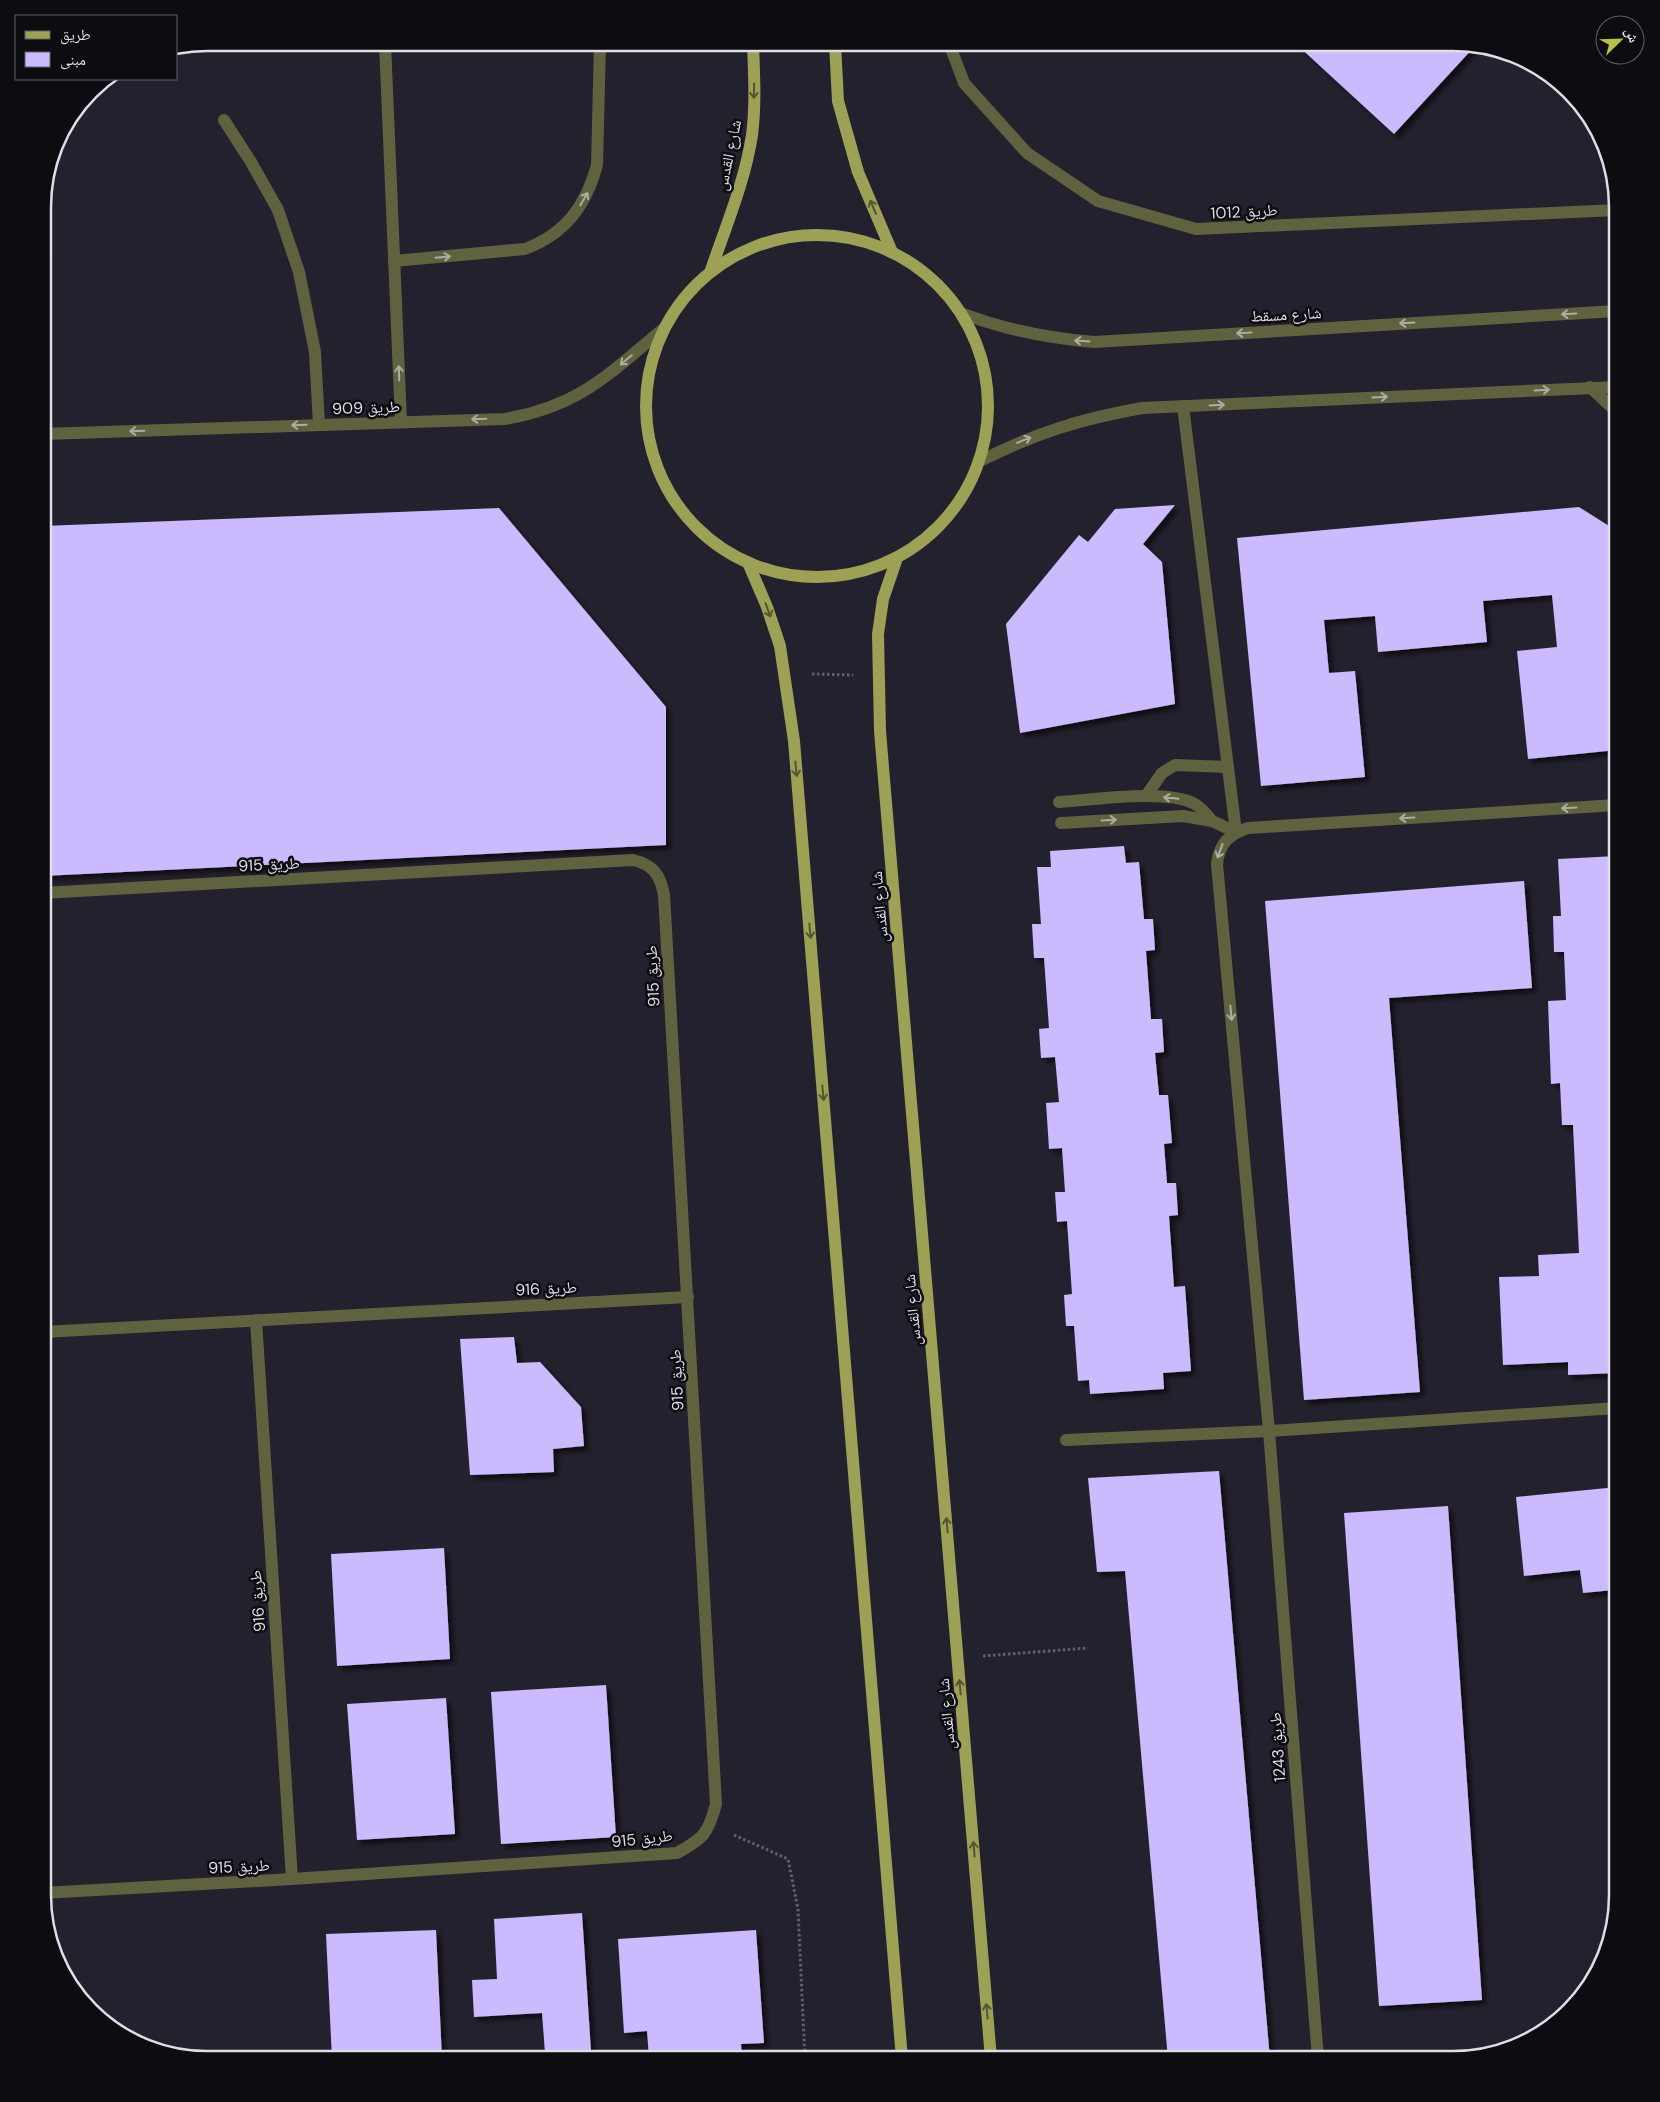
<svg xmlns="http://www.w3.org/2000/svg" width="1660" height="2102" viewBox="0 0 1660 2102" font-family="'DM Sans','Noto Naskh Arabic',sans-serif">
	<defs>
		<filter id="shadow"><feDropShadow dx="4.5" dy="4.5" stdDeviation="2.5" flood-color="#0009"/></filter>
	</defs>
	<rect width="100%" height="100%" fill="#24212e"/>
	<g fill="#cbbafd" filter="url(#shadow)">
		<polygon points="1295,43 1463,43 1475,46 1394,134"/>
		<polygon points="1175,505 1143,544 1162,562 1175,704 1020,733 1006,624 1079,535 1088,542 1115,509"/>
		<polygon points="1579,507 1617,531 1617,750 1528,759 1517,651 1557,647 1552,595 1483,601 1487,642 1378,652 1375,616 1324,620 1329,673 1355,671 1365,777 1261,786 1237,538"/>
		<polygon points="499,508 666,707 666,845 43,876 43,526"/>
		<polygon points="1124,846 1126,863 1139,862 1144,919 1153,919 1155,950 1146,951 1151,1019 1162,1019 1164,1052 1155,1053 1159,1095 1168,1095 1172,1143 1164,1144 1167,1183 1176,1183 1178,1215 1169,1216 1174,1287 1185,1286 1191,1371 1163,1373 1164,1389 1090,1394 1089,1380 1078,1381 1074,1326 1066,1326 1064,1295 1072,1294 1067,1221 1057,1222 1055,1192 1065,1192 1062,1148 1049,1149 1046,1103 1059,1102 1055,1057 1041,1058 1039,1029 1049,1028 1044,958 1034,958 1032,924 1041,924 1037,867 1051,867 1050,851"/>
		<polygon points="1617,856 1617,1373 1568,1375 1568,1362 1503,1365 1499,1277 1539,1276 1538,1255 1579,1253 1573,1125 1562,1125 1560,1083 1551,1084 1548,1001 1566,1000 1564,952 1554,952 1553,916 1561,916 1558,859"/>
		<polygon points="1524,881 1532,988 1389,998 1420,1392 1304,1400 1265,901"/>
		<polygon points="514,1337 517,1363 540,1362 581,1407 584,1446 553,1449 554,1472 470,1475 460,1339"/>
		<polygon points="1219,1471 1270,2059 1168,2059 1125,1571 1097,1572 1088,1478"/>
		<polygon points="1617,1487 1617,1619 1616,1619 1613,1590 1583,1593 1580,1570 1524,1576 1516,1497"/>
		<polygon points="1448,1506 1482,2000 1379,2006 1344,1513"/>
		<polygon points="444,1548 450,1659 337,1666 331,1554"/>
		<polygon points="606,1685 616,1837 501,1844 491,1692"/>
		<polygon points="446,1698 455,1834 357,1840 347,1704"/>
		<polygon points="582,1913 591,2051 545,2053 542,2013 474,2017 472,1980 497,1979 494,1919"/>
		<polygon points="436,1930 442,2059 332,2059 326,1934"/>
		<polygon points="756,1930 764,2043 741,2044 742,2059 649,2059 647,2031 624,2033 618,1939"/>
	</g>
	<g fill="none" stroke-linecap="round" stroke-linejoin="round">
		<g stroke="#63606c" stroke-width="3" stroke-dasharray="2.5 2.5" stroke-linecap="butt">
			<polyline points="812,674 853,675"/>
			<polyline points="983,1656 1088,1648"/>
			<polyline points="734,1835 788,1859 798,1909 805,2059"/>
		</g>
		<g stroke="#60623f" stroke-width="12">
			<polyline points="385,43 401,422"/>
			<polyline points="949,43 964,83 1027,153 1098,201 1196,229 1617,210"/>
			<polyline points="224,120 251,162 278,210 299,272 315,352 319,425"/>
			<path d="M 394,261 L 525,249 C 565,234 586,206 597,165 L 600,43"/>
			<path d="M 961,313 C 1005,330 1047,338 1094,342 L 1617,311"/>
			<polyline points="1590,387 1617,412"/>
			<polyline points="1183,406 1236,832"/>
			<path d="M 43,434 L 505,419 C 579,406 608,375 663,329"/>
			<path d="M 980,461 C 1036,433 1080,419 1142,408 L 1617,387"/>
			<polyline points="1146,796 1162,773 1175,765 1228,767"/>
			<path d="M 1059,802 C 1093,800 1163,789 1193,803 C 1201,807 1207,814 1212,821"/>
			<polyline points="1061,823 1183,816 1212,821 1236,832"/>
			<polyline points="256,1320 292,1879"/>
			<polyline points="43,1332 688,1297"/>
			<polyline points="1066,1440 1269,1431 1617,1408"/>
			<path d="M 43,1893 L 292,1879 L 677,1853 C 704,1838 708,1834 716,1804 L 664,895 C 660,875 654,865 633,860 L 43,893"/>
			<path d="M 1318,2059 L 1269,1431 L 1217,864 C 1219,844 1229,834 1248,828 L 1617,805"/>
		</g>
		<g stroke="#9ca155" stroke-width="12">
			<polyline points="835,43 838,101 858,172 892,252"/>
			<circle cx="817" cy="406" r="171"/>
			<path d="M 711,270 C 726,226 745,181 752,135 C 756,104 754,73 753,43"/>
			<polyline points="896,561 883,599 878,634 880,731 991,2059"/>
			<polyline points="749,565 767,607 780,646 794,741 902,2059"/>
		</g>
	</g>
	<defs><path id="oneway-shaft" d="M-6 0H5M1.5-3L5.5 0L1.5 3" fill="none" stroke-width="1.6" stroke-linecap="round" stroke-linejoin="round" transform="scale(1.25)"/></defs>
	<g stroke="#545633">
		<use href="#oneway-shaft" transform="translate(754 91) rotate(91)"/>
		<use href="#oneway-shaft" transform="translate(873 207) rotate(-113)"/>
		<use href="#oneway-shaft" transform="translate(768 610) rotate(70)"/>
		<use href="#oneway-shaft" transform="translate(796 769) rotate(85)"/>
		<use href="#oneway-shaft" transform="translate(810 931) rotate(85)"/>
		<use href="#oneway-shaft" transform="translate(823 1093) rotate(85)"/>
		<use href="#oneway-shaft" transform="translate(947 1525) rotate(-95)"/>
		<use href="#oneway-shaft" transform="translate(960 1687) rotate(-95)"/>
		<use href="#oneway-shaft" transform="translate(974 1849) rotate(-95)"/>
		<use href="#oneway-shaft" transform="translate(987 2011) rotate(-95)"/>
	</g>
	<g stroke="#acaca3">
		<use href="#oneway-shaft" transform="translate(584 199) rotate(-60)"/>
		<use href="#oneway-shaft" transform="translate(443 257) rotate(-5)"/>
		<use href="#oneway-shaft" transform="translate(1569 314) rotate(177)"/>
		<use href="#oneway-shaft" transform="translate(1407 323) rotate(177)"/>
		<use href="#oneway-shaft" transform="translate(1244 333) rotate(177)"/>
		<use href="#oneway-shaft" transform="translate(1082 341) rotate(-176)"/>
		<use href="#oneway-shaft" transform="translate(626 360) rotate(140)"/>
		<use href="#oneway-shaft" transform="translate(399 373) rotate(-92)"/>
		<use href="#oneway-shaft" transform="translate(1542 390) rotate(-3)"/>
		<use href="#oneway-shaft" transform="translate(1380 397) rotate(-3)"/>
		<use href="#oneway-shaft" transform="translate(1217 405) rotate(-3)"/>
		<use href="#oneway-shaft" transform="translate(479 419) rotate(178)"/>
		<use href="#oneway-shaft" transform="translate(299 425) rotate(178)"/>
		<use href="#oneway-shaft" transform="translate(137 431) rotate(178)"/>
		<use href="#oneway-shaft" transform="translate(1024 440) rotate(-22)"/>
		<use href="#oneway-shaft" transform="translate(1171 798) rotate(-174)"/>
		<use href="#oneway-shaft" transform="translate(1569 808) rotate(177)"/>
		<use href="#oneway-shaft" transform="translate(1407 818) rotate(177)"/>
		<use href="#oneway-shaft" transform="translate(1109 820) rotate(-3)"/>
		<use href="#oneway-shaft" transform="translate(1220 851) rotate(110)"/>
		<use href="#oneway-shaft" transform="translate(1231 1013) rotate(85)"/>
	</g>
	<g text-anchor="middle" stroke-width="5" stroke-linejoin="round" paint-order="stroke">
		<g font-size="16" fill="#dfdde6" stroke="#0d0c11">
			<text transform="translate(728 155) rotate(-78)" y="6">شارع القدس</text>
			<text transform="translate(1244 211) rotate(-3)" y="6">طريق 1012</text>
			<text transform="translate(1286 314) rotate(-3)" y="6">شارع مسقط</text>
			<text transform="translate(366 407) rotate(-2)" y="6">طريق 909</text>
			<text transform="translate(269 864) rotate(-3)" y="6">طريق 915</text>
			<text transform="translate(879 907) rotate(-95)" y="6">شارع القدس</text>
			<text transform="translate(652 976) rotate(-93)" y="6">طريق 915</text>
			<text transform="translate(546 1288) rotate(-3)" y="6">طريق 916</text>
			<text transform="translate(912 1310) rotate(-95)" y="6">شارع القدس</text>
			<text transform="translate(676 1380) rotate(-93)" y="6">طريق 915</text>
			<text transform="translate(257 1601) rotate(-94)" y="6">طريق 916</text>
			<text transform="translate(946 1714) rotate(-95)" y="6">شارع القدس</text>
			<text transform="translate(1277 1747) rotate(-94)" y="6">طريق 1243</text>
			<text transform="translate(642 1838) rotate(-6)" y="6">طريق 915</text>
			<text transform="translate(239 1866) rotate(-3)" y="6">طريق 915</text>
		</g>
	</g>
	<path d="M0 0H1660V2102H0ZM207 51H1453A156 156 0 0 1 1609 207V1895A156 156 0 0 1 1453 2051H207A156 156 0 0 1 51 1895V207A156 156 0 0 1 207 51Z" fill="#0d0c11" fill-rule="evenodd"/>
	<path fill="none" stroke="#dfdde6" stroke-width="2.5" d="M207 51H1453A156 156 0 0 1 1609 207V1895A156 156 0 0 1 1453 2051H207A156 156 0 0 1 51 1895V207A156 156 0 0 1 207 51Z"/>
	<rect x="15" y="15" width="162" height="65" fill="#0d0c11" stroke="#616066"/>
	<rect x="25" y="31" width="25" height="8" fill="#9ca155" stroke="#616066"/>
	<text x="60" y="40" font-size="15" fill="#dfdde6">طريق</text>
	<rect x="25" y="52" width="25" height="15" fill="#cbbafd" stroke="#616066"/>
	<text x="60" y="65" font-size="15" fill="#dfdde6">مبنى</text>
	<g transform="translate(1620 40) rotate(67)"><circle r="24" fill="#0d0c11" stroke="#616066"/>
	<path d="M0-4L9 19L0 12L-9 19Z" fill="#bac045"/>
	<text y="-8" font-size="14" font-weight="bold" text-anchor="middle" fill="#dfdde6">ش</text>
	</g>
</svg>
